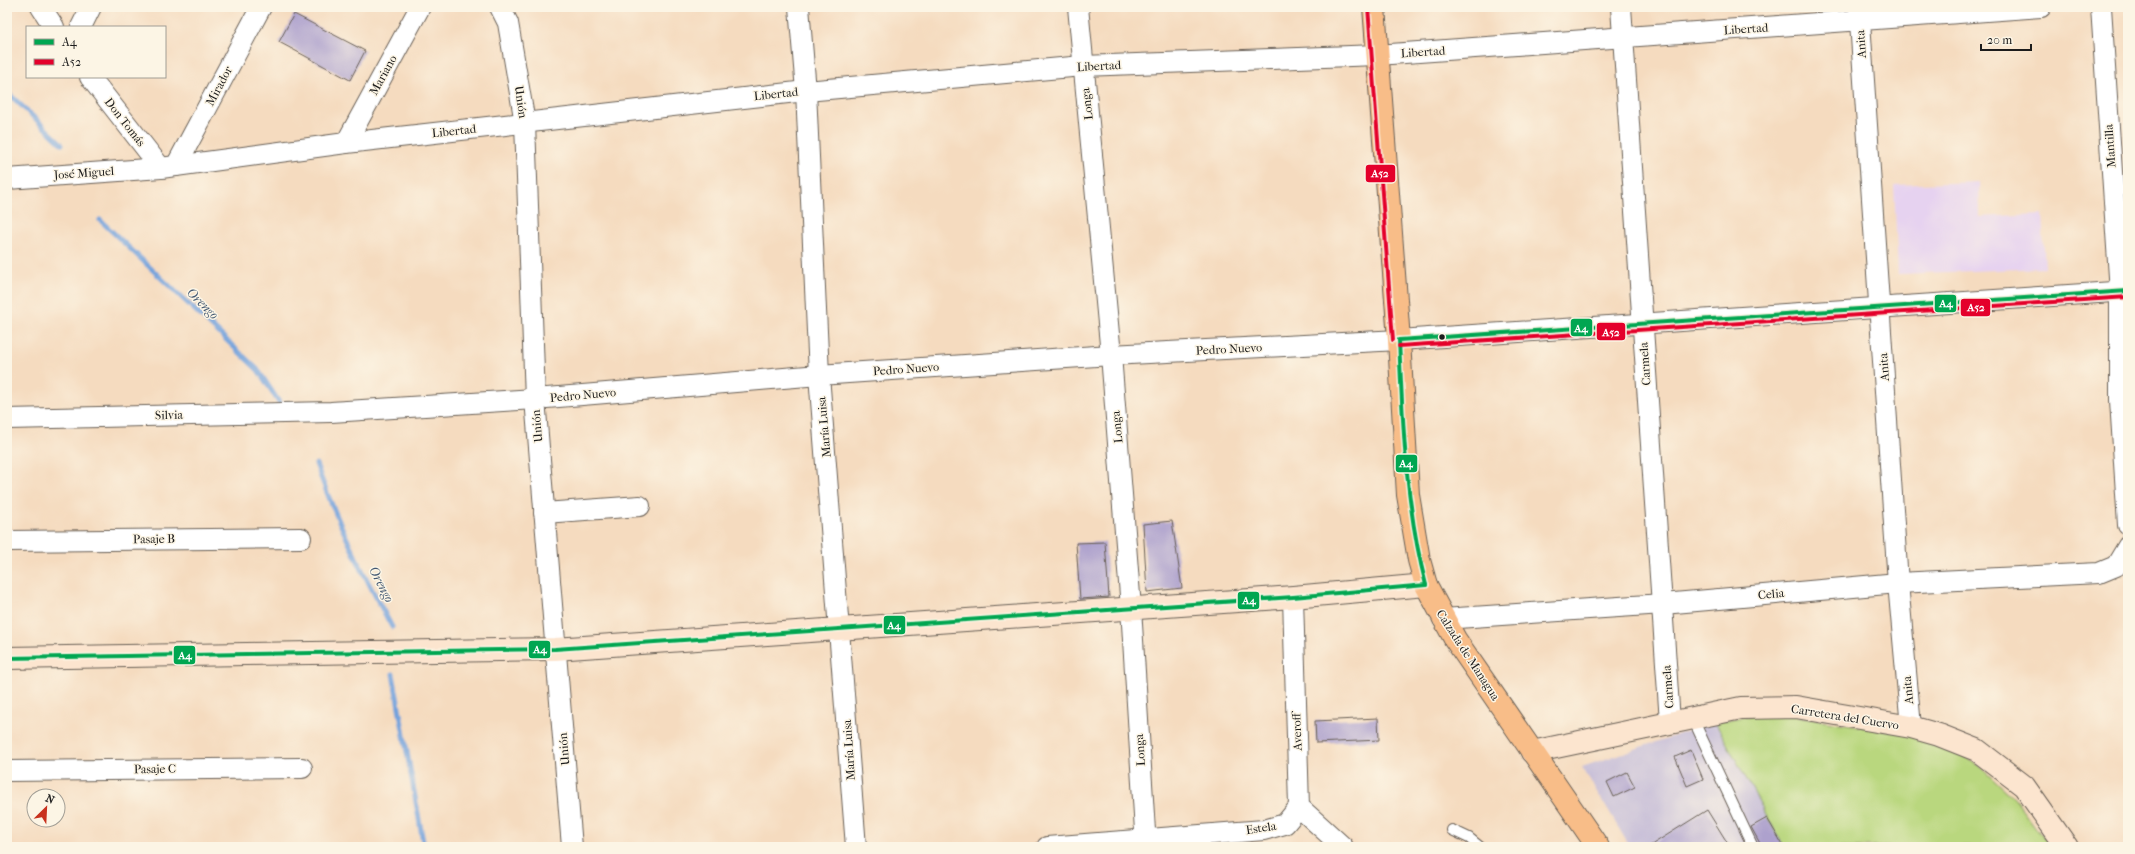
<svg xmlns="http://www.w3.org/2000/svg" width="2135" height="854" viewBox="0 0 2135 854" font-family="'IM FELL French Canon',serif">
	<rect width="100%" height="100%" fill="#fcf5e5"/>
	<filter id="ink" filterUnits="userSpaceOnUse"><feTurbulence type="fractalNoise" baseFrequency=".025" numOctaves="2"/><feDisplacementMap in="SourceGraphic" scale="8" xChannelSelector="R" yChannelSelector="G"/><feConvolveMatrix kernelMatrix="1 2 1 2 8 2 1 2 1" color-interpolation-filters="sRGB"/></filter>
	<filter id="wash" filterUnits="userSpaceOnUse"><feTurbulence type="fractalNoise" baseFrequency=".012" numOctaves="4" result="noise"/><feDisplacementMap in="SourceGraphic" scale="16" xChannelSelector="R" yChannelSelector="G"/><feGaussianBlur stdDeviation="0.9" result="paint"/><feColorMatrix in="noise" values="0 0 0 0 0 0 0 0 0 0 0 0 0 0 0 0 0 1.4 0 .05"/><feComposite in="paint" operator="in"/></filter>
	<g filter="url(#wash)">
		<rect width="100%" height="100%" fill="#f5dbbf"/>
		<polygon fill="#e6d2f0" points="1979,182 1980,217 2042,214 2045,268 1898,274 1894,185"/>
		<polygon fill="#c8bfd8" points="1715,722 1784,847 1630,847 1582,767"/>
		<polygon fill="#b9d77e" stroke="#6a7a4d" points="1771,712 1921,736 1953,750 1980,766 2014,798 2050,847 1784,847 1715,722"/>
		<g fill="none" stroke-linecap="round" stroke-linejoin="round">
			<g stroke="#73a2dc" stroke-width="5">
				<polyline points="7,92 62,144"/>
				<polyline points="100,220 258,370 283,408"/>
				<path d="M 316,464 C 336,520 363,574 392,627"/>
				<polyline points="393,674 424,847"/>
			</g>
		</g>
		<g id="blocks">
			<g fill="#ada1cd">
				<polygon points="294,14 365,51 350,80 279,42"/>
				<polygon points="1172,521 1182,588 1147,592 1143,524"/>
				<polygon points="1105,542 1109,597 1080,599 1076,543"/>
				<polygon points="1378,718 1379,740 1316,743 1315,721"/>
				<polygon points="1691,750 1703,779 1687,786 1675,757"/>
				<polygon points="1627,772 1635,787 1614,797 1607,782"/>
				<polygon points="1707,810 1730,847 1648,847"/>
				<polygon points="1767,818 1784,847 1762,847 1751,827"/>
			</g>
		</g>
	</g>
	<g filter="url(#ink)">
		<use href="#blocks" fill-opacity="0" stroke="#685f55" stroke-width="1"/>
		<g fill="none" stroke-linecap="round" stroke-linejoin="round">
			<defs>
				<g id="lane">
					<polyline points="1692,717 1753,847"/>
					<polyline points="1452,830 1469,838 1480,847"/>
				</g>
				<g id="street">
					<polyline points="41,7 54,27"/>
					<polyline points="500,7 508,23 525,123 535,399 572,847"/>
					<polyline points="799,7 806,91 819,375 856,847"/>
					<polyline points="1078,7 1111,355 1131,608 1146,847"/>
					<polyline points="1621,7 1670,722"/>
					<polyline points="1859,7 1898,583 1911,727"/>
					<polyline points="2101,7 2120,292 2120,400 2128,525"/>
					<polyline points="81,27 91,7"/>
					<polyline points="90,77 161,168"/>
					<polyline points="346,143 420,7"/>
					<polyline points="176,166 261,7"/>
					<polyline points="7,179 161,168 346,143 806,91 1083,66 1377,55 2041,7"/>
					<polyline points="7,419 331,412 535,399 819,375 1111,355 1399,340 2128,291"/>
					<polyline points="544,513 640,506"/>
					<polyline points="7,541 301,538"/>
					<polyline points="1293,597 1299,807 1343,847"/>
					<polyline points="1443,619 1663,604 1898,583 2099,573 2116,566 2128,546"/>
					<polyline points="7,771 302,768"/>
					<polyline points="1047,847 1264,830 1285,824 1299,807"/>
				</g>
				<g id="secondary">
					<polyline points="7,658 555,649 1293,597 1426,585"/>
					<polyline points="1532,752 1741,708 1796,707 1911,727 1939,735 1977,750 2024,786 2067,847"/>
				</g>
				<polyline id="primary" points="1374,7 1399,340 1408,495 1419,560 1426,585 1455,639 1598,847"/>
			</defs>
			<use href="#lane" stroke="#685f55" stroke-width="12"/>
			<use href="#street" stroke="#685f55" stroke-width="22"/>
			<use href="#secondary" stroke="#685f55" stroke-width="24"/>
			<use href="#primary" stroke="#685f55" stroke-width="24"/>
			<use href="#lane" stroke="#fff" stroke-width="10"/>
			<use href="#street" stroke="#fff" stroke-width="20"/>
			<use href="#secondary" stroke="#fce5cf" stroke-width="22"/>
			<use href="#primary" stroke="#f8bd88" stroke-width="22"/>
			<defs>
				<g id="bus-1">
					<polyline points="1399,340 2128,291"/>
					<path d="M 1399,340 C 1403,423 1405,504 1426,585"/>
					<polyline points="7,658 555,649 1293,597 1426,585"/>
				</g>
				<g id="bus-2">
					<polyline points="1368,7 1393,340"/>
					<polyline points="1399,346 2128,297"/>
				</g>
			</defs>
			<use href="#bus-1" stroke="#fcf5e5" stroke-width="7"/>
			<use href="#bus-2" stroke="#fcf5e5" stroke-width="7"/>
			<use href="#bus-1" stroke="#00a651" stroke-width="4"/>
			<use href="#bus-2" stroke="#e4002b" stroke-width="4"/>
		</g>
	</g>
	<circle fill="#1c1c1c" stroke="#fcf5e5" stroke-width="1.5" cx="1442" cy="337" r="3.5"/>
	<g text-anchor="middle" stroke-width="3" stroke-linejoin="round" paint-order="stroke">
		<g font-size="12" fill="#1c1c1c" stroke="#fcf5e5">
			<text transform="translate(1746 29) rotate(-4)" y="4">Libertad</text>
			<text transform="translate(1861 44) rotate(-94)" y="4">Anita</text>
			<text transform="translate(1423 52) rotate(-4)" y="4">Libertad</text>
			<text transform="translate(1099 66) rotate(-3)" y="4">Libertad</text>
			<text transform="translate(383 75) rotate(-61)" y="4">Mariano</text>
			<text transform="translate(219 86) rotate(-62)" y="4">Mirador</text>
			<text transform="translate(776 94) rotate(-6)" y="4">Libertad</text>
			<text transform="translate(521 102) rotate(82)" y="4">Unión</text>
			<text transform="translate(1087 104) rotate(-96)" y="4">Longa</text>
			<text transform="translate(125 122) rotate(52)" y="4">Don Tomás</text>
			<text transform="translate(454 131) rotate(-6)" y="4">Libertad</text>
			<text transform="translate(2110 146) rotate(-94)" y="4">Mantilla</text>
			<text transform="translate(84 173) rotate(-4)" y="4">José Miguel</text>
			<text transform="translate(1229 349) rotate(-3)" y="4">Pedro Nuevo</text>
			<text transform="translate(1645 364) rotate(-94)" y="4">Carmela</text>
			<text transform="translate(1884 367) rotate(-94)" y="4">Anita</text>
			<text transform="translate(906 369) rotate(-4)" y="4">Pedro Nuevo</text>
			<text transform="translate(583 395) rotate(-5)" y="4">Pedro Nuevo</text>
			<text transform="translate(169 415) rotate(-1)" y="4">Silvia</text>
			<text transform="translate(537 426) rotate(-95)" y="4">Unión</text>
			<text transform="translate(824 427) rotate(-95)" y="4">María Luisa</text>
			<text transform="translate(1117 427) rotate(-95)" y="4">Longa</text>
			<text transform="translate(154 539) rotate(-1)" y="4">Pasaje B</text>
			<text transform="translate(1771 594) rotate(-5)" y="4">Celia</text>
			<text transform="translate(1468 655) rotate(57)" y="4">Calzada de Managua</text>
			<text transform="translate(1668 687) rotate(-94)" y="4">Carmela</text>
			<text transform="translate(1908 690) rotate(-95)" y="4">Anita</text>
			<text transform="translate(1845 717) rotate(9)" y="4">Carretera del Cuervo</text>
			<text transform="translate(1297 732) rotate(-92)" y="4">Averoff</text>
			<text transform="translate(564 749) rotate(-95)" y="4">Unión</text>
			<text transform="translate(849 750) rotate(-94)" y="4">María Luisa</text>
			<text transform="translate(1140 750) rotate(-94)" y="4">Longa</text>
			<text transform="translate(155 769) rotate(-1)" y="4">Pasaje C</text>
			<text transform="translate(1261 828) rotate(-9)" y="4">Estela</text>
		</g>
		<g font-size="13" font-style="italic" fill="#435872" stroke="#fcf5e5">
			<text transform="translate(203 303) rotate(44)" y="5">Orengo</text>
			<text transform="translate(382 584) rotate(62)" y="5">Orengo</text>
		</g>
	</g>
	<g stroke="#fcf5e5" stroke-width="1.5">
		<rect x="1365" y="164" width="31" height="19" rx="4" fill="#e4002b"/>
		<rect x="1934" y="294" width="23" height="19" rx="4" fill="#00a651"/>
		<rect x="1960" y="298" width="31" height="19" rx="4" fill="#e4002b"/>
		<rect x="1570" y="318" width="23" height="19" rx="4" fill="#00a651"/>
		<rect x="1596" y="322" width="30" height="19" rx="4" fill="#e4002b"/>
		<rect x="1395" y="454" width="23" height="19" rx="4" fill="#00a651"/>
		<rect x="1237" y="591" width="23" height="19" rx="4" fill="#00a651"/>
		<rect x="883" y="615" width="23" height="20" rx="4" fill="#00a651"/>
		<rect x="528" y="640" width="23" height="19" rx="4" fill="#00a651"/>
		<rect x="173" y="645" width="23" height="20" rx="4" fill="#00a651"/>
	</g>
	<g font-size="11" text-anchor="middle" font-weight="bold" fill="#fff">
		<text x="1380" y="177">A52</text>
		<text x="1946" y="307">A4</text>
		<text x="1976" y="311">A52</text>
		<text x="1581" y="332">A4</text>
		<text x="1611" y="336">A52</text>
		<text x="1406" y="467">A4</text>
		<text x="1249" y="604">A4</text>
		<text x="894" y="629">A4</text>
		<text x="540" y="653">A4</text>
		<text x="185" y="659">A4</text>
	</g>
	<rect width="2135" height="854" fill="none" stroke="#fcf5e5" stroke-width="24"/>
	<rect x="26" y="26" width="140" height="52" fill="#fcf5e5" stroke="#a29e95"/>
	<rect x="34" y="39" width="20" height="6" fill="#00a651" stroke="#a29e95"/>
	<text x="62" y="46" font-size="12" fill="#1c1c1c">A4</text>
	<rect x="34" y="59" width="20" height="6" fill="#e4002b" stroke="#a29e95"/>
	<text x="62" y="66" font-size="12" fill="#1c1c1c">A52</text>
	<g transform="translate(46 808) rotate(24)"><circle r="19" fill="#fcf5e5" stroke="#a29e95"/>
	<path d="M0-3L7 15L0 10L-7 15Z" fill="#c8321e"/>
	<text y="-6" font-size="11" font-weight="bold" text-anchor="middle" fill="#1c1c1c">N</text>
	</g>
	<path d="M1981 44v6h50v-6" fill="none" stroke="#1c1c1c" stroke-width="2"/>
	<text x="1987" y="44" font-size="12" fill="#1c1c1c" stroke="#fcf5e5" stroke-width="3" paint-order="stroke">20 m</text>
</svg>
